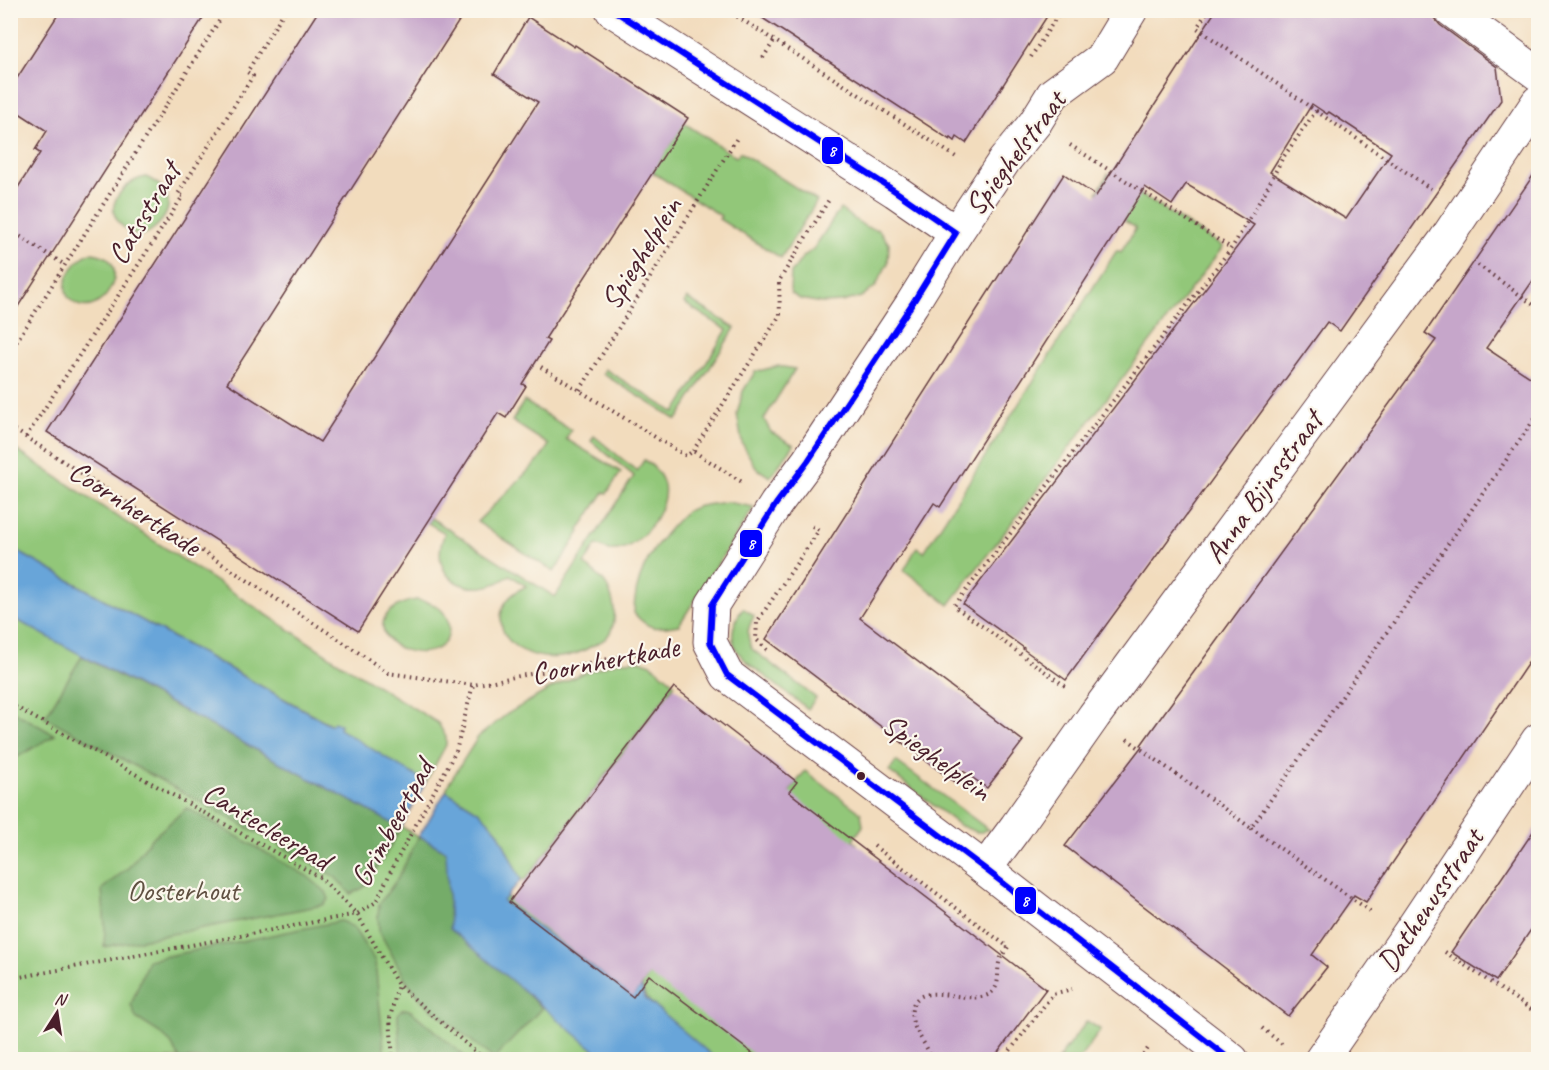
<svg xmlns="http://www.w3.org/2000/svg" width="1549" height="1070" viewBox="0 0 1549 1070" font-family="Caveat,sans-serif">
	<rect width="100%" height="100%" fill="#fbf7ec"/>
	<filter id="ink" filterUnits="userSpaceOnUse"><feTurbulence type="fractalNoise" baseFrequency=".0167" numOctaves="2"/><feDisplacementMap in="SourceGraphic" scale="12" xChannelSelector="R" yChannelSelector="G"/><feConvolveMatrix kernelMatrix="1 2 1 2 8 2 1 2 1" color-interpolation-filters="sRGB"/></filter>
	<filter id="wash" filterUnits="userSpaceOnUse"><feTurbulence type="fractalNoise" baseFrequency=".008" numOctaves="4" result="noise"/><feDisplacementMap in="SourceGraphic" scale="24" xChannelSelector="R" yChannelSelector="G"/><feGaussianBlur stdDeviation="1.35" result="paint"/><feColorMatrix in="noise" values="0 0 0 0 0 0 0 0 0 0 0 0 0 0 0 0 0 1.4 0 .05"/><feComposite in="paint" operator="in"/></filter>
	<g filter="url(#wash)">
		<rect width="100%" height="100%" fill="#f2dcbd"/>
		<g fill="#92c779" stroke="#6e7352" stroke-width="1.5">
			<polygon points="684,123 736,157 740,152 817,201 781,258 719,219 721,216 652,172"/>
			<polygon points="1108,174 1223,247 949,605 904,570 917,547 924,552 1117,250 1121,252 1136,228 1123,220 1127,212 1097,193"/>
			<path d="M 146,177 C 174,189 175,212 152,230 C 148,233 145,235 140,235 C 132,235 125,229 120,224 C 118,221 116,219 115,216 C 108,199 130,179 146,177 Z"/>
			<polygon points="840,209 866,227 879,230 889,244 888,263 875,287 861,297 842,302 822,303 800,299 792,294 790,290 791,273 802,258 814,248"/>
			<path d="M 90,253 C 138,255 105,320 76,304 C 53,291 73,260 90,253 Z"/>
			<polygon points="687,298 735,328 677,420 603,374 605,369 675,413 727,330 684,303"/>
			<polygon points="778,366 795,369 764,419 771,432 794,445 770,477 756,468 742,443 737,414 743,391 755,372"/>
			<polygon points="524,401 571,430 566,439 621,472 607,493 604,492 579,530 580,532 554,572 477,522 540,459 549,445 512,421"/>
			<path d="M 594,436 L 637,471 L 644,460 C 654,466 661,473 664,485 C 669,510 637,554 609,550 C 605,549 600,546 596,545 L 584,564 C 592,571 602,577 607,586 C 615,602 619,624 606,638 C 603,641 598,643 594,645 C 584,651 572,656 560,657 C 536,660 502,648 501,620 C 500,603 512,593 526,586 L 510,575 C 476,603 424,581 445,533 L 428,523 L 431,518 L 555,597 L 634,476 L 591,441 Z"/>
			<polygon points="10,446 337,661 438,723 446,737 446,745 426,782 338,729 340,725 332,725 11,548"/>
			<path d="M 727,502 L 754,507 L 679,625 C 657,629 649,631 634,613 C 634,578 650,550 673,525 C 677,521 682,515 686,512 C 697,504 715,504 727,502 Z"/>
			<path d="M 11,599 L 326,777 L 484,880 L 674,1024 C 665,1011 641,1002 642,984 L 805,771 L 861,813 L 863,826 L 853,840 L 857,844 L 842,864 L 1040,992 L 991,1059 L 11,1059 Z"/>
			<path d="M 416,600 C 424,601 431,602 438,607 C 450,616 454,637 440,647 C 425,657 396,653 386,636 C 374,615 400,602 416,600 Z"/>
			<path d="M 743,608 L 754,616 C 747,630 746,634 752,649 L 816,698 L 808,709 C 795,699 782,690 770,680 C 742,659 718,644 743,608 Z"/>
			<polygon points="640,660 651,664 675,684 526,879 521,880 498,832 480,812 446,791 449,783 478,737 507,714 548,690 583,673 621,661"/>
			<polygon points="896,761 989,830 985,830 982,832 976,832 959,825 889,771"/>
			<polygon points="1087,1021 1101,1030 1079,1059 1058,1059"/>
		</g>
		<g fill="#75ac69" stroke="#60664a" stroke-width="1.5">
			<polygon points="82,656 401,828 381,862 363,888 351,894 335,877 312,863 45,717"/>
			<polygon points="11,710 55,735 11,761"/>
			<polygon points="187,808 307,876 326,892 329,899 323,905 104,947 105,928 102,889 129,867 151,839"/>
			<polygon points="419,836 446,851 525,992 542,1008 494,1059 422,1001 405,978 379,931 378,916 379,904 398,878"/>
			<polygon points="341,921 353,927 375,961 385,1059 180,1059 171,1043 160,1033 136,1018 131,1005 148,960"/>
			<polygon points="406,1009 411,1011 468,1059 401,1059 398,1019 398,1014 402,1010"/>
		</g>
		<g fill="#67a5d9" stroke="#586282" stroke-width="1.5">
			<polygon points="11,548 331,725 334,722 340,724 339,729 426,782 401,828 11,617"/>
			<polygon points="446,791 480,812 498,832 521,880 503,901 633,996 641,986 644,997 716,1059 605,1059 450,929 446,851 419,836"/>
		</g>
		<g id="blocks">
			<g fill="#c6a6ca" fill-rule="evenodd">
				<polygon points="61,10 208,10 10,319 10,200 40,153 35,150 47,131 10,107 10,89"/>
				<polygon points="319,10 466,10 227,383 320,442 538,102 494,74 528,17 574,47 575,45 688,118 545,339 549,341 522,384 526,386 506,418 498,413 358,631 47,432"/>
				<polygon points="750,10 1051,10 966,143 957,137 955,141 951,138 950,140"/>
				<path d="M 1216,10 L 1433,10 L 1434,18 L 1440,25 L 1497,67 L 1501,100 L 1340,331 L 1327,322 L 1066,680 L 1023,649 L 1024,648 L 963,604 L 1254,225 L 1186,184 L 1172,205 L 1145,187 L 940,507 L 934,503 L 860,618 L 1023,741 L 987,788 L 963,771 L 954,782 L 766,639 L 1064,174 L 1096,196 ZM 1312,104 L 1327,114 L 1329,112 L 1391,153 L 1346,219 L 1270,172 Z"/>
				<polygon points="1539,167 1539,272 1486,348 1539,383 1539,647 1366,902 1354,895 1312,955 1327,967 1288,1016 1065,846 1142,746 1141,745 1164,713 1436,340 1425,333"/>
				<polygon points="674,687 797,782 789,792 1046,989 993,1059 760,1059 649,975 633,997 509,902"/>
				<polygon points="1539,823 1539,918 1496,981 1451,952"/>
			</g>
		</g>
	</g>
	<g filter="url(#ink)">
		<use href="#blocks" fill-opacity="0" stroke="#633b41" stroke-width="1.5"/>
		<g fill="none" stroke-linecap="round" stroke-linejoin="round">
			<defs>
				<g id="minor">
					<polyline points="612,10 895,191 956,233"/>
					<polyline points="1131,10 1102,58 1053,94 1035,123 1004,161 956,233 912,304 808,461 776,504 712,605 710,642 727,675 985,869 1101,959 1232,1060"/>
					<polyline points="1451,10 1538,74"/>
					<polyline points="985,869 1016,827 1094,716 1444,242 1538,102"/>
					<polyline points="1321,1060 1412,929 1538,740"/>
				</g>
			</defs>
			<use href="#minor" stroke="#633b41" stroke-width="35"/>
			<g stroke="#633b41" stroke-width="4" stroke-dasharray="1.5 4.5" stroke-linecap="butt">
				<polyline points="727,10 956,157"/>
				<polyline points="1031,57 1061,10"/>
				<polyline points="763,58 774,41"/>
				<polyline points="1316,111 1431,189"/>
				<polyline points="1070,145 1231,248"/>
				<polyline points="10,230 65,265"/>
				<polyline points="1478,265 1538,308"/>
				<polyline points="10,352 226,10"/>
				<polyline points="541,367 686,456 693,451 742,482"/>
				<polyline points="580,390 737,138"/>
				<polyline points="10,427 349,646 388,673 473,685 671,647"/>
				<polyline points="26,437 183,196 178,194 253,76 247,72 285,10"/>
				<polyline points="693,451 780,315 779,281 830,198"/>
				<polyline points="767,650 756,639 757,622 819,530 812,526"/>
				<polyline points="1065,686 954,606 1233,246 1265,192 1282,159 1316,111 1197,28 1208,10"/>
				<polyline points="10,704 321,878 357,914 398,985 485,1060"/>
				<polyline points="1127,739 1251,828 1538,414"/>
				<polyline points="1251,828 1373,913"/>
				<path d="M 874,846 L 1008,947 C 1005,952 1000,957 999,963 C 997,971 1000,982 994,990 C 978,1011 924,978 913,1005 C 911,1012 911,1016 913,1023 C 918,1036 928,1047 932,1060"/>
				<polyline points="1445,952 1538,1014"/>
				<polyline points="10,979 357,914 376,902 395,863 456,751 473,685"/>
				<polyline points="1262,1028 1282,1044"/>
				<polyline points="393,1060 390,1018 398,985"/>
				<polyline points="1003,1060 1053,994 1072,989"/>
				<polyline points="1140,1060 1149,1047"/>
			</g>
			<use href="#minor" stroke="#fff" stroke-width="33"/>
			<defs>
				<polyline id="bus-1" points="613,10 895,191 956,233 912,304 808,461 776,504 712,605 710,642 727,675 985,869 1231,1060"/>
			</defs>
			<use href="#bus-1" stroke="#fbf7ec" stroke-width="10"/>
			<use href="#bus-1" stroke="#00f" stroke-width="6"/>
		</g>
	</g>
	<circle fill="#4a1f2b" stroke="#fbf7ec" stroke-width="2" cx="861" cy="776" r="5"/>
	<g text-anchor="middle" stroke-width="4.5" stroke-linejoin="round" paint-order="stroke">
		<g font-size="30" fill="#4a1f2b" stroke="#fbf7ec">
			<text transform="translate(1015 153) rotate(-53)" y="10">Spieghelstraat</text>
			<text transform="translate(144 213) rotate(-59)" y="10">Catsstraat</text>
			<text transform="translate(641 253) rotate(-58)" y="10">Spieghelplein</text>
			<text transform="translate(1263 487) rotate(-54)" y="10">Anna Bijnsstraat</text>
			<text transform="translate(135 508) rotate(33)" y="10">Coornhertkade</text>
			<text transform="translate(605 660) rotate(-11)" y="10">Coornhertkade</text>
			<text transform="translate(937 757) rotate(36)" y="10">Spieghelplein</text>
			<text transform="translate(392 823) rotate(-61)" y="10">Grimbeertpad</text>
			<text transform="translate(267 826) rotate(31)" y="10">Cantecleerpad</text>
			<text transform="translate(1430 900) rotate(-56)" y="10">Dathenusstraat</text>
		</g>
		<g font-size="30" fill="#605142" stroke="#fbf7ec">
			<text x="183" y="900">Oosterhout</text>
		</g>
	</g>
	<g stroke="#fbf7ec" stroke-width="2">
		<rect x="821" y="136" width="23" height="29" rx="6" fill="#00f"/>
		<rect x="739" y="529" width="24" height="29" rx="6" fill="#00f"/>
		<rect x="1014" y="886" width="23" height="29" rx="6" fill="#00f"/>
	</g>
	<g font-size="16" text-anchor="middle" font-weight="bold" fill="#fff">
		<text x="832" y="156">8</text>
		<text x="751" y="549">8</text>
		<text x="1025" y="906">8</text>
	</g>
	<rect width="1549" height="1070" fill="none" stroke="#fbf7ec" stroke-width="36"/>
	<g transform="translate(57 1013) rotate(12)" stroke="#fbf7ec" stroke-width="4.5" paint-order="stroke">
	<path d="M0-4.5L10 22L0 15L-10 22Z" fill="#4a1f2b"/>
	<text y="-9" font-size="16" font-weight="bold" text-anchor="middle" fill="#4a1f2b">N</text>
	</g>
</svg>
